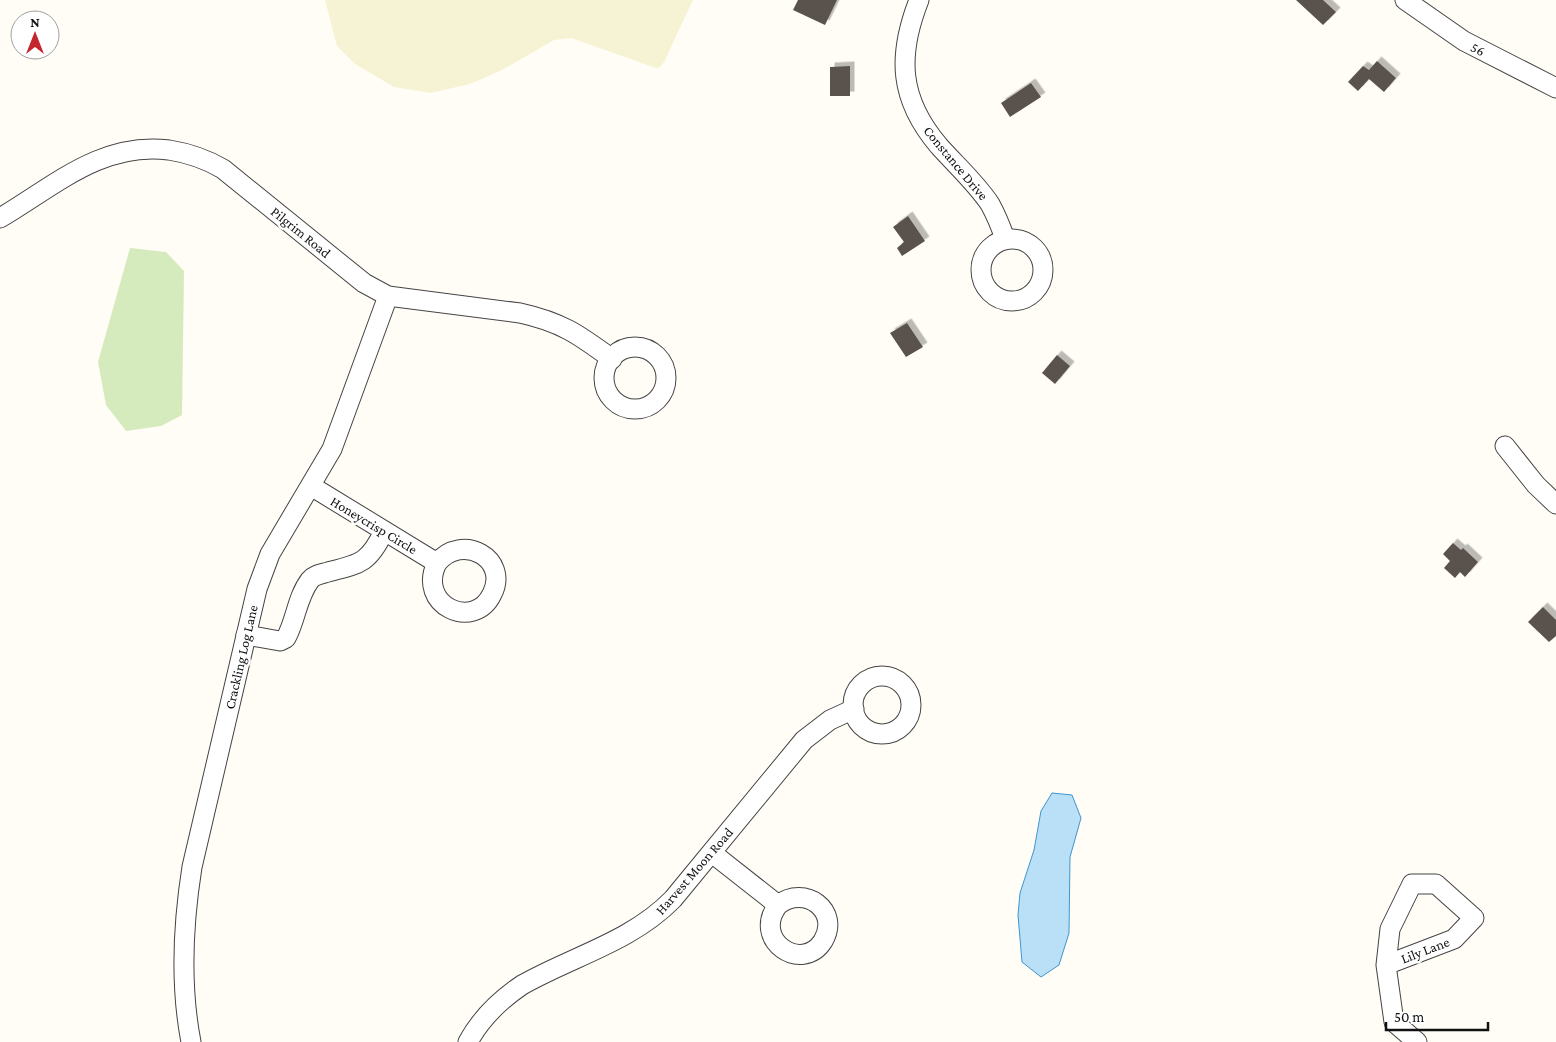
<svg xmlns="http://www.w3.org/2000/svg" width="1556" height="1042" viewBox="0 0 1556 1042" font-family="'Crimson Pro',serif">
	<defs>
		<filter id="shadow"><feDropShadow dx="4.5" dy="-4.5" stdDeviation="0" flood-color="#0004"/></filter>
	</defs>
	<rect width="100%" height="100%" fill="#fffdf5"/>
	<polygon fill="#f6f3d4" points="325,0 693,0 664,62 660,67 656,68 571,38 554,40 500,71 470,84 430,93 394,87 355,64 337,46"/>
	<polygon fill="#d5ebbd" points="130,248 166,252 184,271 182,415 161,426 126,431 106,405 98,362"/>
	<polygon fill="#b9e0f7" stroke="#3f96cf" points="1052,793 1072,795 1081,818 1070,857 1069,933 1059,965 1041,977 1022,962 1018,915 1020,893 1034,850 1041,811"/>
	<g fill="#5a524d" filter="url(#shadow)">
		<polygon points="798,0 837,0 825,25 793,10"/>
		<polygon points="1296,0 1323,0 1336,12 1323,25"/>
		<polygon points="1377,61 1396,78 1384,92 1369,79 1358,91 1348,82 1363,66 1369,70"/>
		<polygon points="850,66 850,96 830,96 830,67"/>
		<polygon points="1031,83 1041,97 1010,117 1001,103"/>
		<polygon points="908,216 925,241 902,256 897,248 904,242 893,227"/>
		<polygon points="907,323 923,347 906,357 890,333"/>
		<polygon points="1057,355 1070,366 1055,384 1042,373"/>
		<polygon points="1453,543 1461,550 1463,548 1478,562 1465,577 1460,572 1455,578 1444,568 1450,561 1443,554"/>
		<polygon points="1543,607 1556,620 1556,636 1549,642 1528,622"/>
	</g>
	<g fill="none" stroke-linecap="round" stroke-linejoin="round">
		<defs>
			<g id="minor">
				<path d="M 919,0 C 897,56 899,99 939,146 C 956,165 976,183 990,204 C 996,215 1001,227 1005,239"/>
				<polyline points="1405,0 1464,41 1556,88"/>
				<path d="M 0,218 C 53,187 102,141 169,150 C 188,153 206,159 223,169 L 364,283 L 388,296 L 520,313 C 561,322 578,334 612,359"/>
				<circle cx="1012" cy="270" r="31"/>
				<circle cx="635" cy="378" r="31"/>
				<polyline points="1505,446 1536,485 1556,504"/>
				<path d="M 311,486 L 437,563 C 462,532 510,559 492,594 C 474,632 416,605 437,563"/>
				<path d="M 246,635 L 280,641 L 286,638 C 296,620 297,597 310,580 C 314,575 321,574 328,572 C 360,564 369,563 384,531"/>
				<circle cx="882" cy="705" r="29"/>
				<path d="M 712,853 L 778,905 C 805,884 841,911 823,941 C 802,974 751,940 778,905"/>
				<polyline points="1386,965 1454,939 1474,918 1436,884 1412,884 1390,929 1386,965 1394,1022 1417,1042"/>
				<path d="M 191,1042 C 180,985 183,924 192,867 L 257,589 L 270,554 L 332,449 L 388,296"/>
				<path d="M 468,1042 C 481,1018 500,1000 522,985 C 573,956 631,942 673,899 L 804,740 L 830,720 L 854,709"/>
			</g>
		</defs>
		<use href="#minor" stroke="#444" stroke-width="21"/>
		<use href="#minor" stroke="#fff" stroke-width="19"/>
	</g>
	<g text-anchor="middle" stroke-width="5" stroke-linejoin="round" paint-order="stroke">
		<g font-size="14" fill="#111" stroke="#fff">
			<text transform="translate(1478 49) rotate(28)" y="5">56</text>
			<text transform="translate(956 163) rotate(50)" y="5">Constance Drive</text>
			<text transform="translate(301 232) rotate(39)" y="5">Pilgrim Road</text>
			<text transform="translate(374 525) rotate(31)" y="5">Honeycrisp Circle</text>
			<text transform="translate(241 657) rotate(-77)" y="5">Crackling Log Lane</text>
			<text transform="translate(694 871) rotate(-49)" y="5">Harvest Moon Road</text>
			<text transform="translate(1425 950) rotate(-21)" y="5">Lily Lane</text>
		</g>
	</g>
	<g transform="translate(35 35)"><circle r="24" fill="#ffffff" stroke="#a0a0a0"/>
	<path d="M0-4L9 19L0 12L-9 19Z" fill="#c4262e"/>
	<text y="-8" font-size="14" font-weight="bold" text-anchor="middle" fill="#111111">N</text>
	</g>
	<path d="M1386 1022v8h102v-8" fill="none" stroke="#111111" stroke-width="2.5"/>
	<text x="1394" y="1022" font-size="15" fill="#111111" stroke="#ffffff" stroke-width="4" paint-order="stroke">50 m</text>
</svg>
